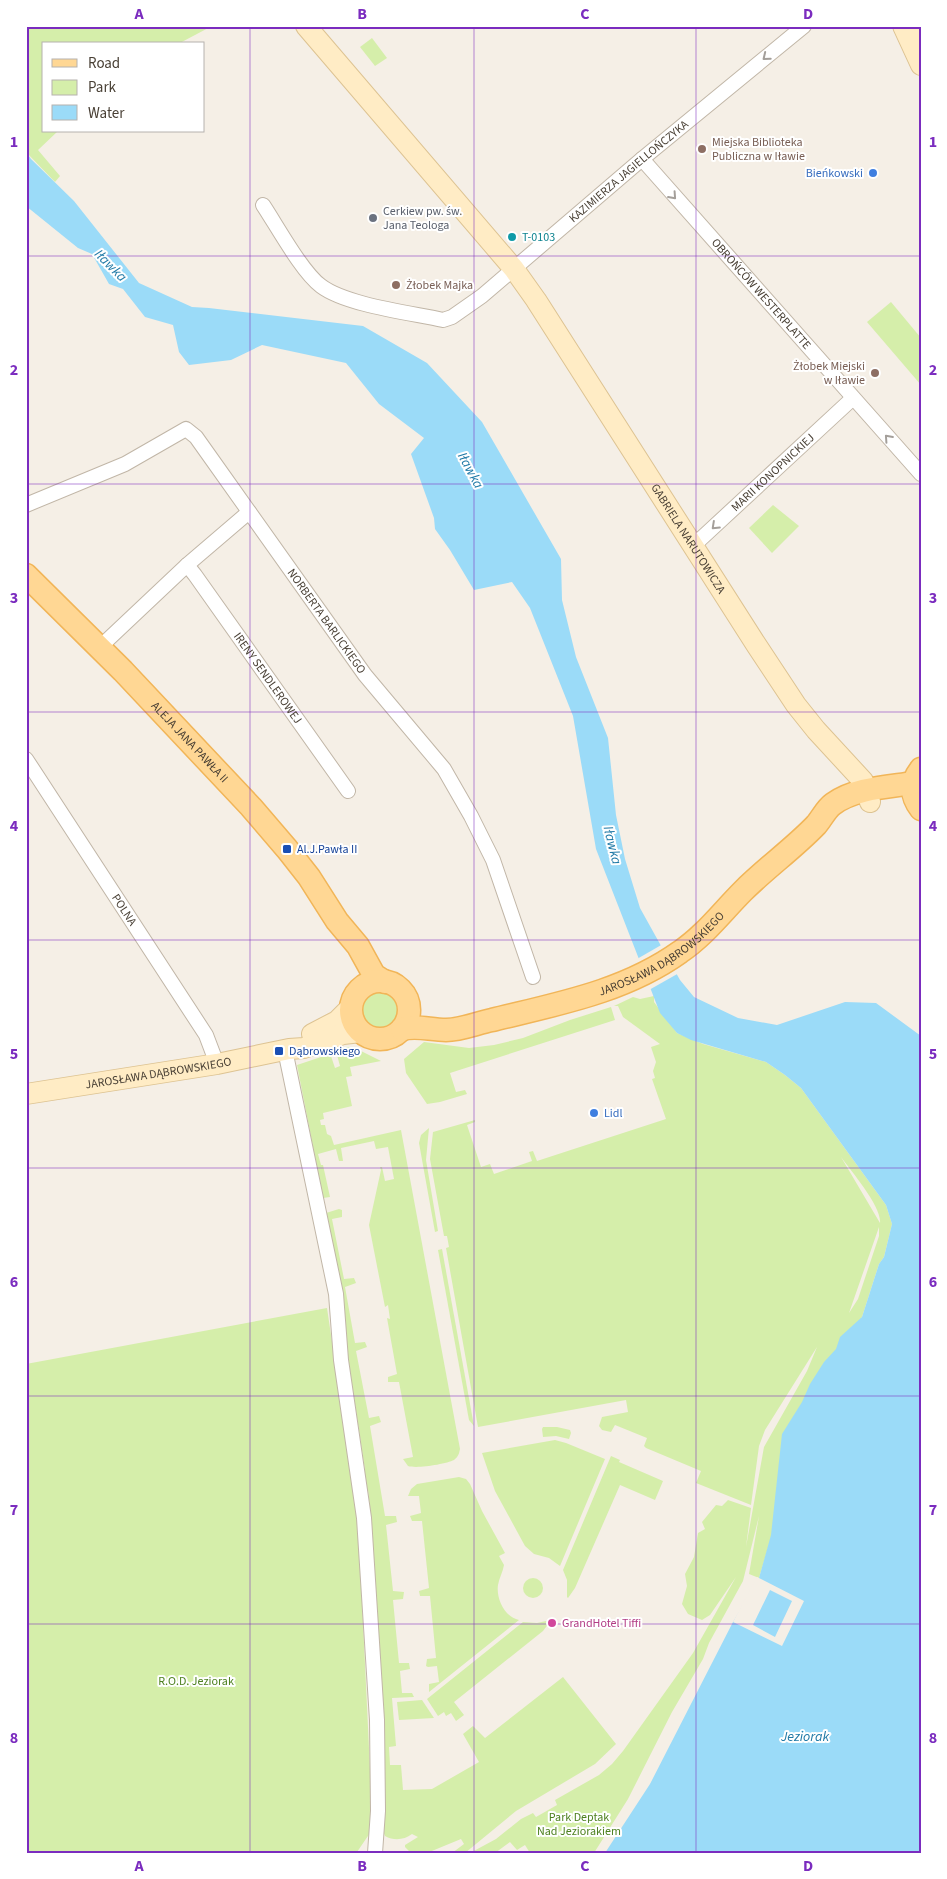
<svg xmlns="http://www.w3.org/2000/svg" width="947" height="1879" viewBox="0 0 947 1879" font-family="'Source Sans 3',sans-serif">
	<rect width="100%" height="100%" fill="#f5efe6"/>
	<g fill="#d5eeaa" fill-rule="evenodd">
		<polygon points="26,26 212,26 178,44 44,44 44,131 58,131 38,150 60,176 55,182 26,152"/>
		<polygon points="372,38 387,58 375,66 360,47"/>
		<polygon points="891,302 921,338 921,385 867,322"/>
		<polygon points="773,505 799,526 772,553 749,528"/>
		<circle cx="380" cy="1010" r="19"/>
		<path d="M 654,996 L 654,1002 L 677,1033 L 703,1044 L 766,1062 L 785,1075 L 801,1088 L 886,1205 L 892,1224 L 884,1257 L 879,1264 L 862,1317 L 786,1487 L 759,1578 L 749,1574 L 759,1516 L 743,1581 L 709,1643 L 703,1659 L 672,1712 L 628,1799 L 594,1853 L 530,1853 L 525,1845 L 517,1850 L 510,1842 L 495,1853 L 470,1853 L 496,1839 L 521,1819 L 533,1813 L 536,1817 L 557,1805 L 555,1800 L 599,1775 L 612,1764 L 623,1751 L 693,1653 L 736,1577 L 710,1615 L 702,1620 L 688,1614 L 682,1604 L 687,1586 L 685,1574 L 694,1557 L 698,1533 L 705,1529 L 702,1522 L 716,1505 L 722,1506 L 728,1500 L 751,1508 L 746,1547 L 764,1447 L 807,1371 L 817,1347 L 765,1430 L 759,1446 L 751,1505 L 696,1483 L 701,1471 L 646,1448 L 644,1446 L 647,1438 L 615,1425 L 611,1432 L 602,1430 L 599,1426 L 602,1417 L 628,1412 L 626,1400 L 478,1427 L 446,1248 L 449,1247 L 447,1236 L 444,1236 L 430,1159 L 433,1132 L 475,1120 L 475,1122 L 467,1125 L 481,1167 L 490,1164 L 494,1174 L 532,1161 L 529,1152 L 533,1151 L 537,1161 L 666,1119 L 652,1079 L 655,1078 L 653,1071 L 656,1062 L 651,1047 L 660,1044 L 623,1017 L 618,1006 L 614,1006 L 633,997 L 640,999 ZM 841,1157 C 851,1171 882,1207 880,1223 ZM 879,1227 L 879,1236 L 858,1299 L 849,1313 Z"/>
		<polygon points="611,1007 615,1020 450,1073 456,1092 465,1090 467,1094 440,1102 427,1104 406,1073 404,1059 424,1042 469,1048 494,1045 523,1038 570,1020"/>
		<path d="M 346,1047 L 355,1048 L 381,1061 L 350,1067 L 352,1076 L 346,1077 L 352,1106 L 323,1113 L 324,1119 L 320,1120 L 321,1125 L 325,1125 L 327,1134 L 331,1136 L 334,1145 L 401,1130 L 460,1449 C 459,1454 458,1457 454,1460 C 446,1464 417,1469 408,1466 L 403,1459 L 413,1457 L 399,1382 L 388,1382 L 388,1377 L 397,1374 L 387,1318 L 390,1319 L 388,1305 L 385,1307 L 369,1225 L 381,1170 L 380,1167 L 382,1167 L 385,1181 L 394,1179 L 388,1147 L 376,1149 L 374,1141 L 341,1148 L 343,1161 L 339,1161 L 336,1149 L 318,1154 L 321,1165 L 323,1165 L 330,1197 L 323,1198 L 297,1065 L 327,1055 L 331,1056 L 335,1068 L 340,1066 L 337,1055 L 338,1051 Z"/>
		<polygon points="429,1128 426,1160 438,1231 435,1232 419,1143 421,1135"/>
		<path d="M 339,1209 L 342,1210 L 342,1217 L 332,1219 L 344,1279 L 354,1278 L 356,1283 L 345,1287 L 355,1343 L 365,1342 L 367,1347 L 356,1351 L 369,1418 L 379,1416 L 381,1422 L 370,1426 L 385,1516 L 396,1516 L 397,1522 L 386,1525 L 393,1591 L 404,1592 L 403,1599 L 393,1600 L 399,1663 L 409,1663 L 410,1669 L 400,1671 L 402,1693 L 412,1693 L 414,1697 L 392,1698 L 396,1746 L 389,1747 L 390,1765 L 401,1765 L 403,1790 L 432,1789 L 479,1762 L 463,1734 L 473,1726 L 485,1738 L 563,1677 L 616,1744 L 595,1764 L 516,1811 L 465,1853 L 452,1853 L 464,1844 L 461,1839 L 427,1853 L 411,1853 L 405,1847 L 405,1845 L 418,1837 L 412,1834 C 404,1840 394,1841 385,1836 L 383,1831 L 371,1517 L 368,1490 L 364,1488 L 362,1473 L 365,1470 L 326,1213 Z"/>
		<polygon points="442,1249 474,1426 469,1420 438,1250"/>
		<polygon points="327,1308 358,1517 372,1811 370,1833 357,1852 360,1853 26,1853 26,1364"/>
		<polygon points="543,1427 557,1427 570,1430 571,1433 569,1439 556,1436 543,1437 542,1429"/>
		<polygon points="555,1440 566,1443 605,1459 560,1566 549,1558 534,1554 525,1546 495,1491 482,1453"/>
		<polygon points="611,1456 620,1460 619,1462 663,1481 655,1500 620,1485 575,1588 568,1598 567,1597 567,1580 563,1570"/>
		<path d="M 459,1477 L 466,1479 L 470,1484 L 482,1511 L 505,1553 L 499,1556 L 504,1565 C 503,1572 499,1578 498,1585 C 496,1598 504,1617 519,1620 L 429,1692 L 429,1684 L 439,1682 L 437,1666 L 428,1667 L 426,1666 L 427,1659 L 436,1658 L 430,1596 L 420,1596 L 419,1591 L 429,1588 L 422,1521 L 412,1521 L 410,1516 L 421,1513 L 419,1496 L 408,1496 L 411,1489 L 417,1484 Z"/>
		<circle cx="533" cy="1588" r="10"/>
		<polygon points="546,1621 549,1623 543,1631 454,1702 464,1715 456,1721 451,1713 446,1716 444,1712 438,1716 427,1699 523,1622 537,1623"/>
		<polygon points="422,1700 434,1718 399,1720 397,1702"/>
	</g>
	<polygon fill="#9bdbf8" points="26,152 31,159 74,201 139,283 192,307 209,308 363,326 427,363 482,422 561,559 562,600 576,657 608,738 616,815 625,859 640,908 680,980 694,997 738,1018 777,1025 845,1002 876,1003 921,1036 921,1853 605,1853 650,1784 733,1622 759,1578 771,1535 782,1434 802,1402 810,1384 824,1362 836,1349 840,1337 862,1317 879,1264 884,1257 892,1224 886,1205 801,1088 785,1075 766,1062 691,1040 677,1033 660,1013 596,849 573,716 530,608 512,582 474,590 450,550 435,529 434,518 411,454 424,438 379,404 346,363 262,345 231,360 189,365 179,352 173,325 145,317 123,289 109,284 92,254 78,248 26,206"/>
	<g fill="#f5efe6" fill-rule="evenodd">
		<polygon points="663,944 679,973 649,990 637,959"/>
		<path d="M 757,1577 L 804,1601 L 782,1646 L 733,1622 ZM 770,1590 L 792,1601 L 775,1637 L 753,1625 Z"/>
	</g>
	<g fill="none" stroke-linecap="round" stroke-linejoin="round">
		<defs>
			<g id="street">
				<path id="s1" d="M 642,159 L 921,474"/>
				<path id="s2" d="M 263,205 C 277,226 302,272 321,286 C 346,305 411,313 443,320 L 452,317 L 482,296 L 642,159 L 804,26"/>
				<path id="s3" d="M 26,505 L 125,464 L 186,429 L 196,437 L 365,675 L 444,769 L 471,816 L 493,860 L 533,977"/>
				<path id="s4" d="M 692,547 L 853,398"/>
				<path id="s5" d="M 187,565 L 195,575 L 348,791"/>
				<polyline points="99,648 187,565 249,512"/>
				<path id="s6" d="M 26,759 L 206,1035 L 217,1064"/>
				<polyline points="285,1050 336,1294 341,1360 364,1518 377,1720 378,1811 375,1853"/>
			</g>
			<g id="secondary">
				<path id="s7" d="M 306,26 L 514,269 L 536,300 L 757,646 L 796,705 L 816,730 L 863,781 L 870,802"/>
				<polyline points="903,26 921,65"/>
				<polyline points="919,26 921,30"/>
				<polyline points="312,1034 337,1021 351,1007"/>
				<path id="s8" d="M 26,1094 L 217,1064 L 289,1049 L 304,1048 L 343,1034 L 361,1032"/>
			</g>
			<g id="primary">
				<path id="s9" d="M 26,575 L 123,671 L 251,807 L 287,849 L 309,877 L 337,921 L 358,946 L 374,975 L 385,982"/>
				<path d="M 921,769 C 910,783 911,796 921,809"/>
				<circle cx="380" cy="1010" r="29"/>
				<path id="s10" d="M 402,1029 C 417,1025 430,1030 446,1030 C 461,1030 477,1023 492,1020 C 557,1004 624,992 680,952 C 705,935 722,912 743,891 C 766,868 794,848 816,825 C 822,818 826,809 833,804 C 855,788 887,787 913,783"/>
			</g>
		</defs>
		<use href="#street" stroke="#c1b6a7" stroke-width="16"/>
		<use href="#secondary" stroke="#ddc392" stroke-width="22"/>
		<use href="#primary" stroke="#f1b558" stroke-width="25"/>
		<use href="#street" stroke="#fff" stroke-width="14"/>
		<use href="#secondary" stroke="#ffecc5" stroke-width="20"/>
		<use href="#primary" stroke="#ffd794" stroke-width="22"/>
	</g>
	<defs><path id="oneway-chevron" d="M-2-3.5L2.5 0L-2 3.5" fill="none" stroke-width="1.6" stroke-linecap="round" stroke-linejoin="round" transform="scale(1.25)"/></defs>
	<g stroke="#a49f9a">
		<use href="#oneway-chevron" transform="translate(766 57) rotate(141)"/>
		<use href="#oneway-chevron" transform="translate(673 196) rotate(48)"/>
		<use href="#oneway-chevron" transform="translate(888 438) rotate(-132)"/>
		<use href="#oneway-chevron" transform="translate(715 526) rotate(137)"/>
	</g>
	<path fill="none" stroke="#7b2cbf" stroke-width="1" stroke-opacity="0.55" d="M 250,26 L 250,1853M 474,26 L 474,1853M 696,26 L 696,1853M 26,256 L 921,256M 26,484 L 921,484M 26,712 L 921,712M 26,940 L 921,940M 26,1168 L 921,1168M 26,1396 L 921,1396M 26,1624 L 921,1624"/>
	<g fill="#8d6e63" stroke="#fff" stroke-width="2">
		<circle cx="702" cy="149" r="5"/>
		<circle cx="396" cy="285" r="5"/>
		<circle cx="875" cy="373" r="5"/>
	</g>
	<g fill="#3f7fe0" stroke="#fff" stroke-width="2">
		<circle cx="873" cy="173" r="5"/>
		<circle cx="594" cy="1113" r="5"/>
	</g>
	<circle fill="#6b7280" stroke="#fff" stroke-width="2" cx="373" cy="218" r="5"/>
	<circle fill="#0f9aa8" stroke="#fff" stroke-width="2" cx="512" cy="237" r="5"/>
	<g fill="#1a4fb4" stroke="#fff" stroke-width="2">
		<rect x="282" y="844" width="10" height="10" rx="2.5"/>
		<rect x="274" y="1046" width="10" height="10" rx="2.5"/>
	</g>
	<circle fill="#d1479c" stroke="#fff" stroke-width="2" cx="552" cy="1623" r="5"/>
	<g text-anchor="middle" stroke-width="4" stroke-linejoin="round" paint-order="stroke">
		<g font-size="12" fill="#785e54" stroke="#fff" text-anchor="start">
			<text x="712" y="146">Miejska Biblioteka<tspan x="712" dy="14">Publiczna w Iławie</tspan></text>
			<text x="406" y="289">Żłobek Majka</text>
			<text x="865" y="370" text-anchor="end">Żłobek Miejski<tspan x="865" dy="14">w Iławie</tspan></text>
		</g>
		<g font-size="12" fill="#483f34" stroke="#fff">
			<text dy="4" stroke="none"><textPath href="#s2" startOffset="466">KAZIMIERZA JAGIELLOŃCZYKA</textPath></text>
			<text dy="4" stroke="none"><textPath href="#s1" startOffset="180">OBROŃCÓW WESTERPLATTE</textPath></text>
			<text dy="4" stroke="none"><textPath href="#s4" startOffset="110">MARII KONOPNICKIEJ</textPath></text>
			<text dy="4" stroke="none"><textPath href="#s7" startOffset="641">GABRIELA NARUTOWICZA</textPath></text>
			<text dy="4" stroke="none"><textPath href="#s3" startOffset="416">NORBERTA BARLICKIEGO</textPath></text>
			<text dy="4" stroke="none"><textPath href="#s5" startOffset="139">IRENY SENDLEROWEJ</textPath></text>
			<text dy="4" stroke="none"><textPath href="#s9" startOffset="234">ALEJA JANA PAWŁA II</textPath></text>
			<text dy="4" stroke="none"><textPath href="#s6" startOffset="180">POLNA</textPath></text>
			<text dy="4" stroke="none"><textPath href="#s10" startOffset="276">JAROSŁAWA DĄBROWSKIEGO</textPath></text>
			<text dy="4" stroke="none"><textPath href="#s8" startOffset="134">JAROSŁAWA DĄBROWSKIEGO</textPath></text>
		</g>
		<g font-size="12" fill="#366cbe" stroke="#fff" text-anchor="end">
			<text x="863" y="177">Bieńkowski</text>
			<text x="604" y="1117" text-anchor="start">Lidl</text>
		</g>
		<g font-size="12" fill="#5b616d" stroke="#fff" text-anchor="start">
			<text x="383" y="215">Cerkiew pw. św.<tspan x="383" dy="14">Jana Teologa</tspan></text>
		</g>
		<g font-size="12" fill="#0d838f" stroke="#fff" text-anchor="start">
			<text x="522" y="241">T-0103</text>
		</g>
		<g font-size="12" fill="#164399" stroke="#fff" text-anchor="start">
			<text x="297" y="853">Al.J.Pawła II</text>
			<text x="289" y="1055">Dąbrowskiego</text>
		</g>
		<g font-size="12" fill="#b23c85" stroke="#fff" text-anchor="start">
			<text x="562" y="1627">GrandHotel Tiffi</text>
		</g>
		<g font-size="12" fill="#4e8121" stroke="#fff">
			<text x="196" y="1685">R.O.D. Jeziorak</text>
			<text x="579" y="1821">Park Deptak<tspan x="579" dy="14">Nad Jeziorakiem</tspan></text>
		</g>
		<g font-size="14" font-style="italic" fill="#1f79a6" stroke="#fff">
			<text transform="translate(111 265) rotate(45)" y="5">Iławka</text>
			<text transform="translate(471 470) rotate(62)" y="5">Iławka</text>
			<text transform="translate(613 845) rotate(76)" y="5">Iławka</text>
			<text x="805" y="1741">Jeziorak</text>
		</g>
	</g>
	<rect width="947" height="1879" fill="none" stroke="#ffffff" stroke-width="55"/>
	<rect x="42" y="42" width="162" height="90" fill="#ffffff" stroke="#b6b2ae"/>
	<rect x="52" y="59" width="25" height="8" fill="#ffd794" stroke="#b6b2ae"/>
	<text x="88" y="68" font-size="15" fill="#483f34">Road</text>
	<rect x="52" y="80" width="25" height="15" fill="#d5eeaa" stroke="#b6b2ae"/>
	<text x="88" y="92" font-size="15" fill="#483f34">Park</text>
	<rect x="52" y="105" width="25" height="15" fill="#9bdbf8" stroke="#b6b2ae"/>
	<text x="88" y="118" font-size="15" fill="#483f34">Water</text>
	<rect x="28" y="28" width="892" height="1824" fill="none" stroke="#7b2cbf" stroke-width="2"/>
	<g font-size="16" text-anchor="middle" font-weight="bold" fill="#7b2cbf">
		<text x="139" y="19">A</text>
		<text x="362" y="19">B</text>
		<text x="585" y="19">C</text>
		<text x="808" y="19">D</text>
		<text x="14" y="147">1</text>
		<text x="933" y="147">1</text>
		<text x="14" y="375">2</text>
		<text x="933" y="375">2</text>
		<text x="14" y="603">3</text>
		<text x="933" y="603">3</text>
		<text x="14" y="831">4</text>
		<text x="933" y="831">4</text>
		<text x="14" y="1059">5</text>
		<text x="933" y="1059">5</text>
		<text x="14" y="1287">6</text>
		<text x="933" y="1287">6</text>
		<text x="14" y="1515">7</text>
		<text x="933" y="1515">7</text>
		<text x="14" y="1743">8</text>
		<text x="933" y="1743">8</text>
		<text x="139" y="1871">A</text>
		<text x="362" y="1871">B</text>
		<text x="585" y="1871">C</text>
		<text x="808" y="1871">D</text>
	</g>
</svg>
